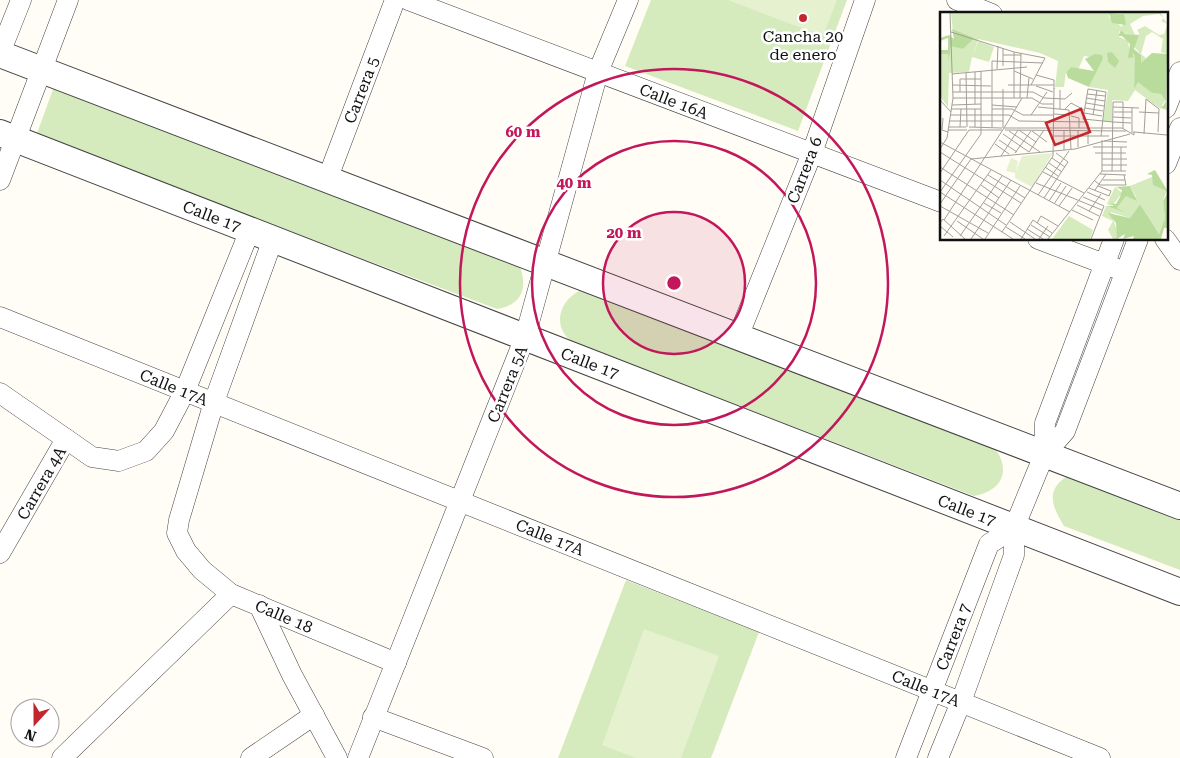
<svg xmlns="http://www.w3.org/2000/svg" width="1180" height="758" viewBox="0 0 1180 758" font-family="'Roboto Serif',serif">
	<rect width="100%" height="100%" fill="#fffdf5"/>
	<g fill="#d5ebbd">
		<polygon points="651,0 847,0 798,131 625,66"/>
		<path d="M 55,84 L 516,258 C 528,281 527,304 497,309 L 36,136 Z"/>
		<path d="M 581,290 L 993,446 C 1012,469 1003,491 974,496 L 573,342 C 551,327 559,300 581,290 Z"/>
		<path d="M 1079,471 L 1180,509 L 1180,570 L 1064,526 C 1055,511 1045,494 1062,480 C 1066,476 1074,474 1079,471 Z"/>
		<polygon points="626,580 759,632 711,758 558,758"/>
	</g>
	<g fill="#e6f2cf">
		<polygon points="728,0 837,0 823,36"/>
		<polygon points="644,629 719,656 681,758 636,758 602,745"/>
	</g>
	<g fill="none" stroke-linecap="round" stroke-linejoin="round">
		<defs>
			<g id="minor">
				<polyline points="408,0 941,202"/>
				<polyline points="957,0 992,14"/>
				<polyline points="0,53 21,0"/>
				<polyline points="1166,108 1180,72"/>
				<polyline points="1166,164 1180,128"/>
				<polyline points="0,180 68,0"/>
				<polyline points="327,180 395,0"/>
				<polyline points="273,239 214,402 179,520 177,533 186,551 202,570 231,594 396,663"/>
				<polyline points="1038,239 1115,268"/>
				<polyline points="1165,239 1180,260"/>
				<polyline points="0,317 1100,758"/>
				<polyline points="738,337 812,153 865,0"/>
				<polyline points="0,393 92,457 119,461 146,451 164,431 185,391 250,230"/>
				<polyline points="1044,455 1045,423 1114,239"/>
				<polyline points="0,553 66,439"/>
				<polyline points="259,605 292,675 337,758"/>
				<polyline points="373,717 483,758"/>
				<polyline points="62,758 231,594"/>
				<polyline points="251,758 314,715"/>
				<polyline points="358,758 525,337 598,72 628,0"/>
				<polyline points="906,758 989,544 1014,528"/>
				<polyline points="938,758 961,702 1014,555 1014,528 1044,455 1065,431 1138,239"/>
			</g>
			<g id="tertiary">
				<polyline points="0,54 1180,506"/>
				<polyline points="0,133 1180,592"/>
			</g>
		</defs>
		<use href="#minor" stroke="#444" stroke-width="21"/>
		<use href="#tertiary" stroke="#444" stroke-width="28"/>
		<use href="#minor" stroke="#fff" stroke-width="20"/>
		<use href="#tertiary" stroke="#fff" stroke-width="26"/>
	</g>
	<circle cx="674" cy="283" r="71" fill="#c2185b" fill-opacity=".12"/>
	<g fill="none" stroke="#c2185b" stroke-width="2.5">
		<circle cx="674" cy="283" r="71"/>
		<circle cx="674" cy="283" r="142"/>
		<circle cx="674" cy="283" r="214"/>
	</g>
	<circle fill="#c4262e" stroke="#fff" stroke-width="2" cx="803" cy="18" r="5"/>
	<g text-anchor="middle" stroke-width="5" stroke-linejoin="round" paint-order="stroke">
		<g font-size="16" fill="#111" stroke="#fff">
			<text x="803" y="42">Cancha 20<tspan x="803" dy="18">de enero</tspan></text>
		</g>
		<g font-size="16" fill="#111" stroke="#fff">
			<text transform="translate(361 90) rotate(-69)" y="6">Carrera 5</text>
			<text transform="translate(674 101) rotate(21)" y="6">Calle 16A</text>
			<text transform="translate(804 170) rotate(-69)" y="6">Carrera 6</text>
			<text transform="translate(212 216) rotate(21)" y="6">Calle 17</text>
			<text transform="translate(590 363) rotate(21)" y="6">Calle 17</text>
			<text transform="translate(507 384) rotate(-68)" y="6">Carrera 5A</text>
			<text transform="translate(174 387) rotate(22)" y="6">Calle 17A</text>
			<text transform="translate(41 483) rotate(-60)" y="6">Carrera 4A</text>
			<text transform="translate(967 510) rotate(21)" y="6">Calle 17</text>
			<text transform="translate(550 537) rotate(22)" y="6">Calle 17A</text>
			<text transform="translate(284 616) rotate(23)" y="6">Calle 18</text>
			<text transform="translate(953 637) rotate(-69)" y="6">Carrera 7</text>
			<text transform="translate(926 688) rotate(22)" y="6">Calle 17A</text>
		</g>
	</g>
	<g transform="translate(940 12)">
		<rect width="228" height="228" fill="#fffdf5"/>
		<path d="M 11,1 L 169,1 L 169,5 L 182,15 L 184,2 L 178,1 L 221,1 L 227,12 L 221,9 L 224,6 L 219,2 L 203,4 L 190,12 L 195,23 L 182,21 L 180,18 L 178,24 L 188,29 L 190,42 L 196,44 L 194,77 L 198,69 L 212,81 L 221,82 L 226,88 L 222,93 L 226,97 L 227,90 L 227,98 L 219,96 L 195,78 L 188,89 L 172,88 L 172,110 L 163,109 L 168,78 L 149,75 L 163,47 L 144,44 L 138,58 L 131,55 L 126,60 L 124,75 L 115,75 L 118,49 L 100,41 L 38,27 L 33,44 L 38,29 L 54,35 L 49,50 L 32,45 L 29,60 L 9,61 L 8,95 L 0,84 L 0,42 L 9,42 L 9,47 L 11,33 L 23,37 L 33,26 L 13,20 ZM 205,14 L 219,23 L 224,22 L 227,14 L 227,42 L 221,40 L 223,27 L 212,20 L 206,24 L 201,42 L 206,46 L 202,51 L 199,49 L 201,43 L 192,32 L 196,31 L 199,21 L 197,18 ZM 212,165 L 227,179 L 223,188 L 225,206 L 219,222 L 200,192 L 190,206 L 171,200 L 177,219 L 177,227 L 173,227 L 168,218 L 173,209 L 162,204 L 166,194 L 190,202 L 177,196 L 186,184 L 196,185 L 190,174 ZM 175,175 L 182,181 L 172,194 L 167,192 ZM 129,204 L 153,218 L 150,227 L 112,227 Z" fill="#d5ebbd"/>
		<path d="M 169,1 L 184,2 L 186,13 L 172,11 ZM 12,17 L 34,26 L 23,37 L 11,34 L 9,48 L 8,42 L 0,42 L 1,38 L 8,38 L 8,26 L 0,29 L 0,26 L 9,23 L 14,27 ZM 181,18 L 185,22 L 199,23 L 194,37 L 201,43 L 201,51 L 212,41 L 227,42 L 226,97 L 222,96 L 226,89 L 221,82 L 212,81 L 198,70 L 194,77 L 195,44 L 192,41 L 194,45 L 188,46 L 190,32 L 182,24 L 178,24 ZM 172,40 L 179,49 L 175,56 L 168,50 L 167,41 ZM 155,42 L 162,43 L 163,47 L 149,75 L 128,66 L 126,60 L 131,55 L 154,59 L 145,47 ZM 215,158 L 227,178 L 227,179 L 213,173 L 212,163 L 207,162 ZM 190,174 L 197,189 L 186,184 L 177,196 L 190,202 L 166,194 L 174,194 L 170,191 L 176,192 L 180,185 L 182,178 L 176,175 ZM 227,182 L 227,216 L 224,216 L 221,227 L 193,227 L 194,224 L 183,227 L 185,222 L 177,227 L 176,211 L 168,201 L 190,206 L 200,192 L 219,222 L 225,206 L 223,189 Z" fill="#b9dc9c"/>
		<path d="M 113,141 L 92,175 L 75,166 L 75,161 L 66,159 L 71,146 L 78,149 L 76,159 L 82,144 Z" fill="#e6f2cf"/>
		<path fill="none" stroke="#a09f9a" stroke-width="1" d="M 11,20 L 74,40 L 105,46 L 91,73M 63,43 L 81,43M 63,54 L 63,36M 57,57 L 58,34M 74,59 L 93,67M 35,60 L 35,92M 26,61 L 27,115M 12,62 L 87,55M 96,63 L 114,68 L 114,77M 13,73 L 51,74M 68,73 L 114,73M 96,74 L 113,80M 13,80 L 93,80 L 104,86 L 125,87 L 132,81M 20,80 L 20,67 L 41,67M 147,82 L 165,84M 13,86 L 92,86 L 102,92 L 113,92M 74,86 L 74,40M 80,86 L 81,41M 87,86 L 89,66M 146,86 L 165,89M 0,88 L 11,100M 146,91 L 164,94M 12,93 L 41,92M 52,93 L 77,95M 98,95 L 129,98 L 131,137M 173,95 L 199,96M 145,96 L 163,99M 11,97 L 41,97M 35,97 L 35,115M 52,97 L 72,97 L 83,103 L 113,103M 120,97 L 120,78M 125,97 L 131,91 L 144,98M 174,100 L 192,100M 199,100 L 219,101M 144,101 L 162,104M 114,102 L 130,103M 10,103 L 69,103 L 79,109M 91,103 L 107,80M 153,103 L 157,78M 131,104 L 139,106 L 139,116M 173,105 L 191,106M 3,106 L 2,118 L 8,120M 143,107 L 148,77 L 166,80 L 161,124M 143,107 L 173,110M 9,109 L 63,109M 79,109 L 148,110 L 148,132M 173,110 L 191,111M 9,115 L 26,115M 20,115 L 21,97M 29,115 L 62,116M 52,115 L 52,49 L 103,51M 63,116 L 63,77M 64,116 L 182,116 L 194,123 L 194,120 L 191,120M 64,116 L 82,86M 8,118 L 27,118M 29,118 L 62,118M 65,118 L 186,119M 79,118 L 96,130M 124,118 L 124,138M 138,118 L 138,135M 69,119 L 100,140M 92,119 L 107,130M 192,119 L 192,96M 194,120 L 227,123M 63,122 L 89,140M 204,122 L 206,87 L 219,97 L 218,120M 113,124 L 169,124M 59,128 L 77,140M 164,129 L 187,130M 0,130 L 130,200M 55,132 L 69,142M 153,135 L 187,135M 0,137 L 7,126 L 13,86 L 10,1M 0,140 L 81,191M 89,140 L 104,118M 75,141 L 91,119M 155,141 L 186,141M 61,144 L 78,118M 112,146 L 125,155M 162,147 L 187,147M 109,151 L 122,160M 162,153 L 187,153M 0,155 L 74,203M 105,155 L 118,164M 162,159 L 162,128M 162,159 L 186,159M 172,159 L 173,90 L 183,90 L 183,117M 181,159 L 181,135M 103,160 L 144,181M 0,161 L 29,118M 160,162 L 186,163M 48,163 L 85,186M 0,168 L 66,213M 163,168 L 185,168M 155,169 L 160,173 L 186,173 L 184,163M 96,171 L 162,198M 41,173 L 59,186M 149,176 L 169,184 L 171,179 L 158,174M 155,178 L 166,162M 0,180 L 41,122 L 41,59M 0,180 L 73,227M 147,180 L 165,188M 98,183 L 129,139M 143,185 L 164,194 L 151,227M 104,186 L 128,150 L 116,141M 109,189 L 121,171M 44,191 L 61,201M 0,192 L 31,147 L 135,137 L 190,122M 114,192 L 126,174M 137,193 L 159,204M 0,194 L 48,221M 119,194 L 132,176M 132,198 L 153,208M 149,199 L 161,182M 4,208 L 64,116M 17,209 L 43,227M 70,210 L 95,227M 0,211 L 3,207 L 25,227M 97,211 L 101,204 L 118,214M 91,213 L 110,225M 0,214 L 13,225M 66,215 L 85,227M 87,217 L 103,227M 62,220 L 113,144 L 114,76M 4,224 L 51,158M 20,224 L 62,164M 31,227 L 71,168M 45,227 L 80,174M 81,227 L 93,208 L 112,221M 99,227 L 108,214M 108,227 L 162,159"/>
		<path fill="#c4262e" fill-opacity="0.15" stroke="#c4262e" stroke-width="2.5" d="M 141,97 L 150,120 L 115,133 L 106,111 Z"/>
		<rect width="228" height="228" fill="none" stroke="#111" stroke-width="2.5"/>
	</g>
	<circle cx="674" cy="283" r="8" fill="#c2185b" stroke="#fff" stroke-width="2.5"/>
	<g font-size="15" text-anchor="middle" font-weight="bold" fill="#c2185b" stroke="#fff" stroke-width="5" stroke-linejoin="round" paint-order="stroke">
		<text x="523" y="137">60 m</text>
		<text x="574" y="188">40 m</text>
		<text x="624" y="238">20 m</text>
	</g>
	<g transform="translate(35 723) rotate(201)"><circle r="24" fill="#ffffff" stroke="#a0a0a0"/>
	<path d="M0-4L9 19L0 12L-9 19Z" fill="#c4262e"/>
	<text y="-8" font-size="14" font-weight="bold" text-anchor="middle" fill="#111111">N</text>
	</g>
</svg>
